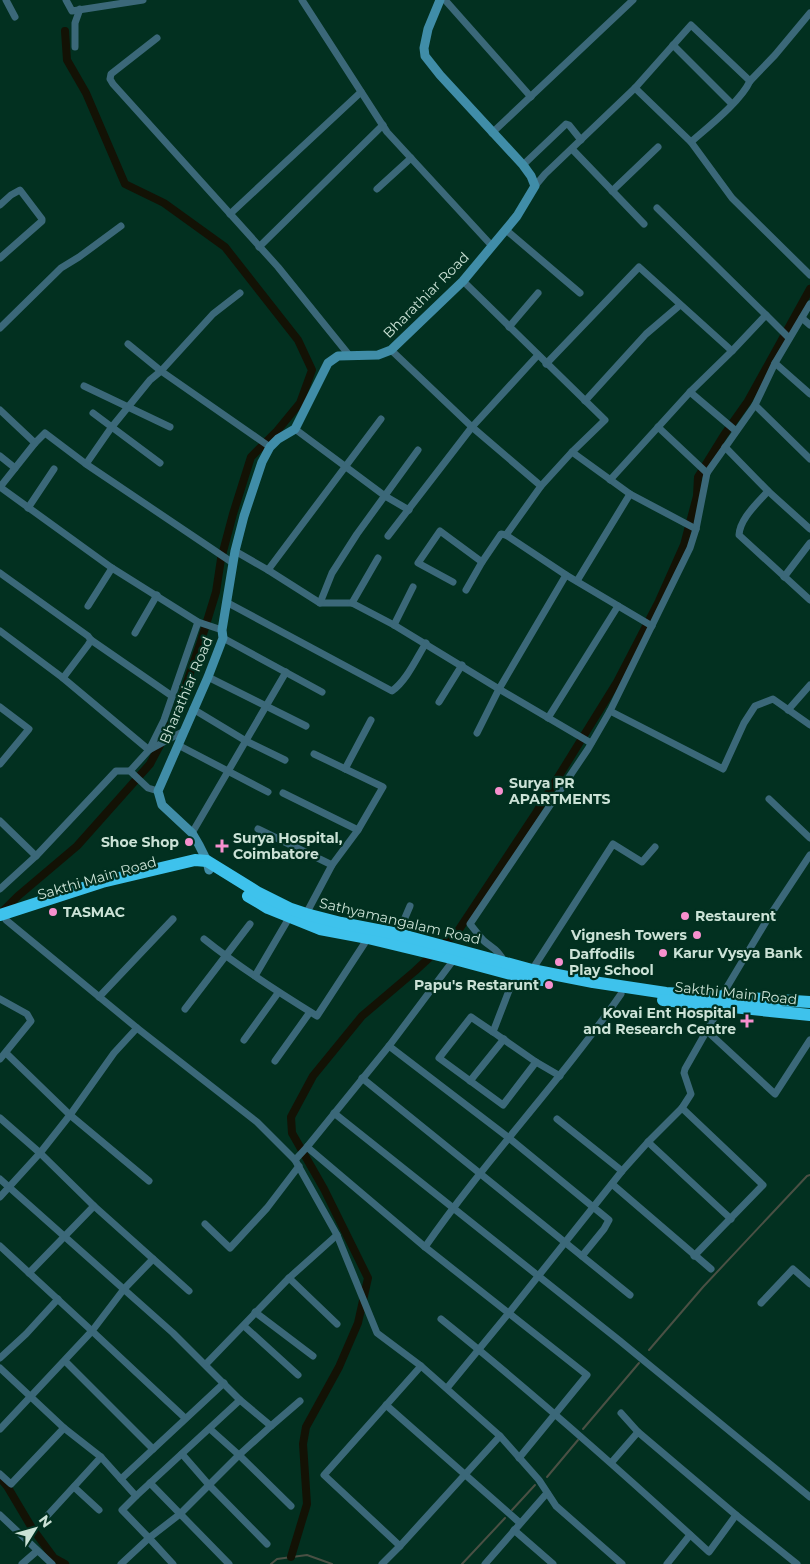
<svg xmlns="http://www.w3.org/2000/svg" width="810" height="1564" viewBox="0 0 810 1564" font-family="Montserrat,sans-serif">
	<rect width="100%" height="100%" fill="#023020"/>
	<g fill="none" stroke-linecap="round" stroke-linejoin="round">
		<g stroke="#4a5044" stroke-width="2">
			<polyline points="649,1350 703,1287 807,1176 810,1175"/>
			<polyline points="583,1429 639,1363"/>
			<polyline points="547,1477 578,1440"/>
			<polyline points="512,1510 535,1485"/>
			<polyline points="271,1564 277,1559 307,1555 332,1564"/>
			<polyline points="462,1564 505,1518"/>
		</g>
		<g stroke="#131205" stroke-width="8">
			<polyline points="2,912 18,896 77,846 150,764 175,717 200,644 216,592 221,559 233,514 251,457 277,431 300,403 312,370 298,340 225,247 164,203 125,184 86,93 67,60 65,31"/>
			<polyline points="0,1478 7,1486 32,1528 54,1558 65,1564"/>
			<polyline points="291,1557 307,1504 303,1444 306,1427 339,1367 358,1323 368,1278 324,1189 292,1133 291,1117 313,1076 362,1016 415,971 458,931 534,816 617,682 659,601 684,545 697,496 698,477 724,435 748,401 810,289"/>
		</g>
		<g stroke="#3b6879" stroke-width="7">
			<polyline points="6,0 15,17"/>
			<polyline points="66,0 72,11 143,0"/>
			<polyline points="302,0 387,132 492,246"/>
			<polyline points="445,0 531,97"/>
			<polyline points="157,38 111,74 110,79 113,84 278,267 349,355"/>
			<polyline points="673,45 732,104"/>
			<polyline points="75,47 75,23 80,9"/>
			<polyline points="635,88 691,142 732,198 810,275"/>
			<polyline points="492,133 633,0"/>
			<path d="M 691,142 C 708,127 741,101 750,81 L 775,55 L 810,13"/>
			<polyline points="572,149 644,224"/>
			<polyline points="523,165 566,124 569,125 581,140"/>
			<polyline points="535,186 545,174 635,88 691,25 750,81"/>
			<polyline points="377,189 411,158"/>
			<polyline points="612,191 658,147"/>
			<polyline points="0,205 11,195 20,190 42,219 42,221 0,258"/>
			<polyline points="657,208 766,315"/>
			<polyline points="230,214 361,92"/>
			<polyline points="506,230 580,293"/>
			<polyline points="259,247 383,125"/>
			<polyline points="463,281 605,420 572,452 541,486"/>
			<polyline points="802,318 810,325"/>
			<polyline points="509,327 538,293"/>
			<polyline points="0,328 61,268 79,257 121,226"/>
			<polyline points="128,344 161,371 270,447"/>
			<polyline points="391,350 472,427 541,486 506,535 566,575 652,626"/>
			<polyline points="775,363 810,394"/>
			<polyline points="546,364 639,267 732,351"/>
			<polyline points="84,386 170,427"/>
			<polyline points="690,392 736,431"/>
			<polyline points="585,401 646,334 680,305"/>
			<polyline points="755,405 810,459"/>
			<polyline points="0,410 35,443 45,433 86,464 233,563"/>
			<polyline points="93,413 160,463"/>
			<polyline points="658,427 707,473"/>
			<polyline points="295,429 385,496 409,510"/>
			<polyline points="35,443 0,487 112,568 198,622 222,630"/>
			<polyline points="725,447 768,491 810,529"/>
			<polyline points="572,452 630,494 696,529"/>
			<polyline points="0,456 15,468"/>
			<polyline points="86,464 111,428 150,380 161,371 213,314 240,293"/>
			<polyline points="610,480 690,392 732,351 766,315 789,338"/>
			<path d="M 768,491 C 758,503 740,518 739,535 L 810,600"/>
			<polyline points="28,508 54,469"/>
			<polyline points="388,536 472,427 538,355"/>
			<polyline points="235,551 268,570 320,603 352,603 394,625 499,689 591,743"/>
			<polyline points="268,570 381,419"/>
			<polyline points="0,573 88,636 91,640 88,645 63,678 149,750 184,731"/>
			<polyline points="784,577 810,543"/>
			<polyline points="577,581 630,494"/>
			<polyline points="453,582 418,563 440,531 482,562"/>
			<polyline points="466,590 482,562 501,534 506,535"/>
			<path d="M 228,603 L 392,691 C 407,680 416,659 426,643"/>
			<polyline points="320,603 332,573 357,534 418,450"/>
			<polyline points="352,603 378,558"/>
			<polyline points="88,606 112,568"/>
			<polyline points="394,625 413,587"/>
			<polyline points="0,631 63,678"/>
			<polyline points="135,633 157,595"/>
			<polyline points="223,638 322,692"/>
			<polyline points="91,640 172,696"/>
			<polyline points="208,677 306,726"/>
			<polyline points="439,702 462,665"/>
			<polyline points="0,707 29,729 0,764"/>
			<polyline points="193,709 246,741 285,760"/>
			<polyline points="788,710 810,685"/>
			<polyline points="610,711 723,769 744,723 755,706 773,699 810,725"/>
			<polyline points="548,718 618,606"/>
			<polyline points="477,733 499,689 566,575"/>
			<polyline points="178,745 268,792"/>
			<polyline points="345,769 371,720"/>
			<polyline points="130,771 149,750 164,720 198,622"/>
			<polyline points="283,793 358,830"/>
			<polyline points="769,799 810,838"/>
			<polyline points="0,821 36,856"/>
			<polyline points="258,829 332,865"/>
			<polyline points="192,833 286,672"/>
			<polyline points="0,889 36,856 116,771 130,771 148,788 158,791"/>
			<polyline points="306,914 332,865 358,830 383,787 314,754"/>
			<polyline points="6,920 137,1028 257,1122 295,1160 337,1235 377,1333 421,1366 500,1436 539,1480 556,1506 622,1564"/>
			<polyline points="398,934 410,906"/>
			<path d="M 204,939 C 240,968 278,992 317,1016 L 368,938"/>
			<path d="M 504,962 C 499,950 492,948 484,941 C 479,936 475,930 470,924 L 588,749 L 610,711 L 690,548 L 696,529 L 707,473 L 755,405 L 775,363 L 810,304"/>
			<polyline points="532,970 613,844 642,862 655,847"/>
			<polyline points="515,975 493,1032 536,1062 560,1076"/>
			<polyline points="255,976 289,918"/>
			<polyline points="99,997 173,919"/>
			<polyline points="0,999 27,1014 31,1021 0,1059"/>
			<polyline points="185,1009 250,924"/>
			<polyline points="707,1031 775,1094 810,1040"/>
			<polyline points="493,1032 471,1017 439,1058 503,1105 536,1062"/>
			<polyline points="244,1040 278,993"/>
			<polyline points="389,1046 509,1138 609,1220 604,1229 582,1256"/>
			<polyline points="6,1053 70,1115 149,1181"/>
			<polyline points="275,1061 310,1012"/>
			<polyline points="362,1078 630,1295"/>
			<polyline points="470,1081 504,1039"/>
			<polyline points="682,1108 763,1185 694,1256"/>
			<polyline points="334,1113 620,1341 810,1497"/>
			<polyline points="0,1118 40,1153 94,1206 189,1291"/>
			<polyline points="557,1119 622,1171"/>
			<polyline points="648,1142 731,1219"/>
			<polyline points="307,1147 425,1247 587,1375 519,1458"/>
			<polyline points="295,1160 307,1147 389,1046 455,958"/>
			<polyline points="0,1179 173,1333 240,1400 271,1426 239,1455 180,1514 149,1538 121,1564"/>
			<polyline points="612,1184 711,1269"/>
			<polyline points="0,1197 40,1153 70,1115 114,1053 137,1028"/>
			<polyline points="205,1224 230,1248 267,1208 299,1166"/>
			<polyline points="0,1246 92,1331 0,1429"/>
			<path d="M 425,1247 C 486,1159 560,1082 621,994"/>
			<polyline points="153,1259 124,1289 92,1331 185,1418"/>
			<polyline points="29,1273 94,1206"/>
			<polyline points="289,1278 337,1324"/>
			<polyline points="761,1303 793,1269 810,1284"/>
			<polyline points="255,1312 313,1356"/>
			<path d="M 441,1319 C 533,1393 622,1472 709,1552 L 736,1515 L 638,1432 L 611,1463"/>
			<polyline points="244,1326 298,1375"/>
			<polyline points="0,1358 26,1334 58,1299"/>
			<polyline points="65,1361 153,1449"/>
			<polyline points="206,1364 289,1278 337,1235"/>
			<polyline points="421,1366 324,1475 400,1546 500,1436"/>
			<polyline points="0,1368 64,1428 101,1457 136,1496 122,1510 149,1538 173,1564"/>
			<polyline points="447,1388 508,1314 622,1171 648,1142 682,1108 691,1094 684,1073 685,1069 714,1018 721,997 767,920 810,855"/>
			<polyline points="386,1405 520,1523"/>
			<polyline points="621,1413 638,1432"/>
			<polyline points="271,1426 300,1401"/>
			<polyline points="210,1429 239,1455 291,1506"/>
			<polyline points="182,1454 209,1485 267,1544"/>
			<polyline points="0,1474 11,1484 64,1428"/>
			<polyline points="121,1479 224,1383"/>
			<polyline points="150,1483 229,1564"/>
			<polyline points="74,1487 99,1510"/>
			<polyline points="136,1496 240,1400"/>
			<polyline points="0,1515 52,1564"/>
			<polyline points="736,1515 797,1564"/>
			<polyline points="47,1516 101,1457"/>
			<polyline points="514,1530 553,1564"/>
			<polyline points="22,1564 37,1551"/>
			<polyline points="382,1564 400,1546"/>
			<polyline points="485,1564 547,1493"/>
			<polyline points="667,1564 690,1535"/>
		</g>
		<polyline stroke="#408da8" stroke-width="9" points="209,870 207,861 199,845 192,833 162,805 158,791 208,677 223,638 222,630 235,551 244,516 262,462 270,447 278,439 295,429 328,363 338,356 378,355 391,350 463,281 517,216 535,186 531,176 523,165 440,75 425,56 424,48 428,29 440,0"/>
		<g stroke="#3ec2ec" stroke-width="12">
			<polyline points="248,896 268,908 320,929 368,938 451,958 515,975 543,980"/>
			<polyline points="0,915 102,882 195,860 207,861 257,892 291,909 306,914 341,923 398,934 532,970 593,982 666,993 810,1002"/>
			<polyline points="663,1000 810,1015"/>
		</g>
	</g>
	<g fill="#f790ce" stroke="#023020" stroke-width="2">
		<circle cx="499" cy="791" r="5"/>
		<circle cx="189" cy="842" r="5"/>
		<path d="M219.5 838.5h5v5h5v5h-5v5h-5v-5h-5v-5h5z"/>
		<circle cx="53" cy="912" r="5"/>
		<circle cx="685" cy="916" r="5"/>
		<circle cx="697" cy="935" r="5"/>
		<circle cx="663" cy="953" r="5"/>
		<circle cx="559" cy="962" r="5"/>
		<circle cx="549" cy="985" r="5"/>
		<path d="M744.5 1013.5h5v5h5v5h-5v5h-5v-5h-5v-5h5z"/>
	</g>
	<g text-anchor="middle" stroke-width="4.5" stroke-linejoin="round" paint-order="stroke">
		<g font-size="14" fill="#cbe2d6" stroke="#023020">
			<text transform="translate(426 295) rotate(-45)" y="5">Bharathiar Road</text>
			<text transform="translate(186 690) rotate(-67)" y="5">Bharathiar Road</text>
			<text transform="translate(97 878) rotate(-16)" y="5">Sakthi Main Road</text>
			<text transform="translate(400 921) rotate(13)" y="5">Sathyamangalam Road</text>
			<text transform="translate(736 993) rotate(6)" y="5">Sakthi Main Road</text>
		</g>
		<g font-size="14" font-weight="bold" fill="#cbe2d6" stroke="#023020" text-anchor="start">
			<text x="509" y="788">Surya PR<tspan x="509" dy="16">APARTMENTS</tspan></text>
			<text x="233" y="843">Surya Hospital,<tspan x="233" dy="16">Coimbatore</tspan></text>
			<text x="179" y="847" text-anchor="end">Shoe Shop</text>
			<text x="63" y="917">TASMAC</text>
			<text x="695" y="921">Restaurent</text>
			<text x="687" y="940" text-anchor="end">Vignesh Towers</text>
			<text x="673" y="958">Karur Vysya Bank</text>
			<text x="569" y="959">Daffodils<tspan x="569" dy="16">Play School</tspan></text>
			<text x="539" y="990" text-anchor="end">Papu's Restarunt</text>
			<text x="736" y="1018" text-anchor="end">Kovai Ent Hospital<tspan x="736" dy="16">and Research Centre</tspan></text>
		</g>
	</g>
	<g transform="translate(35 1529) rotate(53)" stroke="#023020" stroke-width="4" paint-order="stroke">
	<path d="M0-4L9 19L0 12L-9 19Z" fill="#cbe2d6"/>
	<text y="-8" font-size="14" font-weight="bold" text-anchor="middle" fill="#cbe2d6">N</text>
	</g>
</svg>
